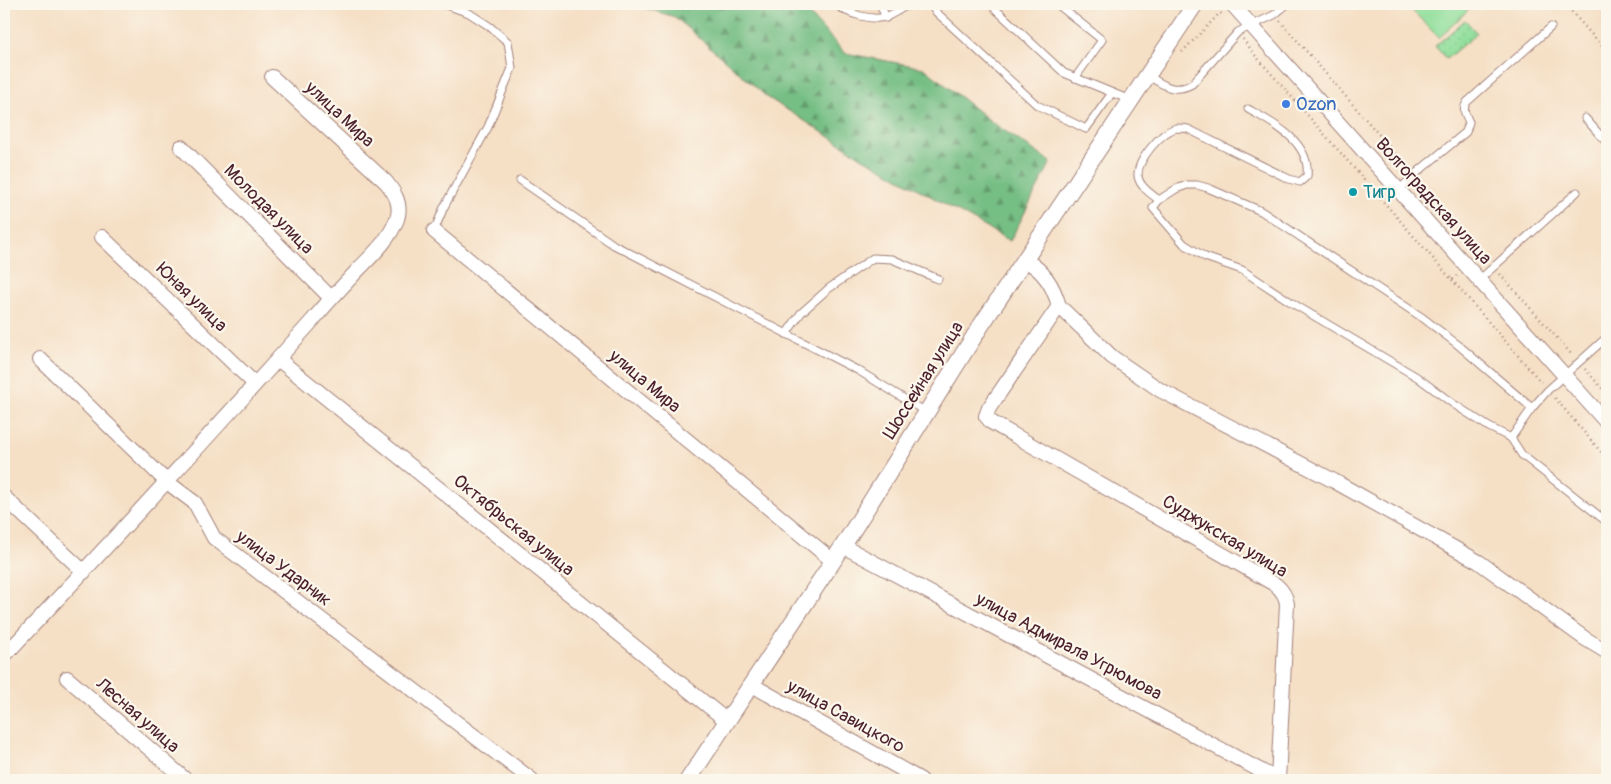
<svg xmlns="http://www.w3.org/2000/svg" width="1611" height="784" viewBox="0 0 1611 784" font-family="Pangolin,sans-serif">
	<defs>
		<pattern id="forest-firs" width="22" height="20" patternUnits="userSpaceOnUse" patternTransform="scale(1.25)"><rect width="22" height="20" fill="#75be84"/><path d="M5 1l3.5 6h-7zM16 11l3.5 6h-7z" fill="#629a6c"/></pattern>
		<pattern id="park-dots" width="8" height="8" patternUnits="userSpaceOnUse" patternTransform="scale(1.25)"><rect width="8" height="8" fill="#92df9c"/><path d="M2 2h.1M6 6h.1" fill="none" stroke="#7fbf87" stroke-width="1.8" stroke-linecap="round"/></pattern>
	</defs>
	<rect width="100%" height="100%" fill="#fbf7ec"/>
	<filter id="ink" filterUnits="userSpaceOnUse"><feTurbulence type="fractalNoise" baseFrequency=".02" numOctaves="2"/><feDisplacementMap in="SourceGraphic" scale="10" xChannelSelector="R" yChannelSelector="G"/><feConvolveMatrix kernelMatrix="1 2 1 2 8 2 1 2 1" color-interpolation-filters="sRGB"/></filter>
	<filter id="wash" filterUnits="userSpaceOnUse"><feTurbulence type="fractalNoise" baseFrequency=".0096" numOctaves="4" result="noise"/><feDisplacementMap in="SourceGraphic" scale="20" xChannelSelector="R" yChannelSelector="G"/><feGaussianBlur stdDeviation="1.12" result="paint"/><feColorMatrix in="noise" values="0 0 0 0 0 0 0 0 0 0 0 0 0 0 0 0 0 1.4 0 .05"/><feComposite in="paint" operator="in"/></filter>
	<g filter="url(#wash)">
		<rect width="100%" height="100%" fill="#f5dfc5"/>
		<polygon fill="#92df9c" stroke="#6e7f64" points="1406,4 1474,4 1439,38"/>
		<polygon fill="url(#forest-firs)" stroke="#606e58" points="632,4 800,4 845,53 924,68 993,123 1051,162 1010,241 863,158 767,97 675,17"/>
		<polygon fill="url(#park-dots)" stroke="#6e7f64" points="1465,20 1477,33 1446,59 1435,46"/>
	</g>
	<g filter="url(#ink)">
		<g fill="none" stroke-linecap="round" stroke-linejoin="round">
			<defs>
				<g id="service">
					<path d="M 836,4 C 846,14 875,22 888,16 C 895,13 902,8 909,4"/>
					<polyline points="880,4 886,18"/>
					<polyline points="930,4 935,11 1037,105 1086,129 1112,93"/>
					<polyline points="990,4 1064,73 1130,100"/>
					<polyline points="1057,4 1102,40 1075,78"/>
					<path d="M 1147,75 C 1163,85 1174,94 1192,84 L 1238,32 L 1274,15 L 1287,4"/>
					<path d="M 1248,109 C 1273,123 1311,142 1307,176 L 1300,182 L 1289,179 L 1188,129 C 1185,128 1180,128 1176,128 C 1161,132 1137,160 1138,176 C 1139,186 1151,194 1159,200 L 1153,208 L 1184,244 L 1205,257 L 1242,270 L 1297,306 L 1417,377 L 1452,403 L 1489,427 L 1511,438 L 1522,455 L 1607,522"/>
					<polyline points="1585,118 1607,143"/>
					<polyline points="520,180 614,245 859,371 926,412"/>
					<path d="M 1399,190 L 1414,175 L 1466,132 L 1469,122 C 1465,114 1462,109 1467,102 L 1551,27"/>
					<polyline points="1159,200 1176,189 1187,185 1197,185 1208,188 1261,211 1423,318 1457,344 1532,408"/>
					<polyline points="434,231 444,207 488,127 512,68 508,42 489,26 469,13 443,4"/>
					<polyline points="1479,280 1577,192"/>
					<polyline points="786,334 801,313 828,289 873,258 892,259 938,279"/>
					<polyline points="1511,438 1532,408 1548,390 1607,337"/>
				</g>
				<g id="minor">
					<polyline points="1232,4 1607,423"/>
					<polyline points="181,147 331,298"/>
					<polyline points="434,231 833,561"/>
					<polyline points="102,237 255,384"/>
					<path d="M 1025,260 C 1044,271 1053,285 1059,306"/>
					<polyline points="40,359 167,482 195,503 214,538 532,780"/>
					<polyline points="278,359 727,721"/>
					<polyline points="4,497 84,572"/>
					<polyline points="843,546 1278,780"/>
					<path d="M 4,656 C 108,546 211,434 312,321 C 326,304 340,289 355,273 C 370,257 389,241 397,219 C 402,205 395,193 386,182 L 272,77"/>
					<polyline points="67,678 186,780"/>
					<polyline points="752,685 921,780"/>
					<path d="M 1278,780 L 1287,604 C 1286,596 1283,591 1276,585 L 991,422 L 986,416 L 989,408 L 1059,306 L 1112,357 L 1160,390 L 1334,481 L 1479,562 L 1584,638 L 1607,652"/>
				</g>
				<polyline id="tertiary" points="688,780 843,546 980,327 1195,4"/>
			</defs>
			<use href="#service" stroke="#a07f78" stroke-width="9"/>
			<use href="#minor" stroke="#a07f78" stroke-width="16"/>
			<use href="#tertiary" stroke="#a07f78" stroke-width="18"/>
			<g stroke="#a07f78" stroke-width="2.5" stroke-dasharray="1 4" stroke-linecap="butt">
				<polyline points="1565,4 1607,52"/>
				<polyline points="1280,21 1408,168"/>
				<polyline points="1243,39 1254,54 1452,280 1457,276"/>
				<polyline points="1182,52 1220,13 1222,14"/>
				<polyline points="1419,182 1488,260"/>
				<polyline points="1476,259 1482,253"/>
				<polyline points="1500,274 1573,356"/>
				<polyline points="1452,280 1541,382"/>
				<polyline points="1585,369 1607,394"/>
				<polyline points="1555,398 1607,459"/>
			</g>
			<use href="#service" stroke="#fff" stroke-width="7"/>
			<use href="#minor" stroke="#fff" stroke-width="14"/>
			<use href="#tertiary" stroke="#fff" stroke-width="16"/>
		</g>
	</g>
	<circle fill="#3f7fe0" stroke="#fbf7ec" stroke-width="2" cx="1286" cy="104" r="5"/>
	<circle fill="#0f9aa8" stroke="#fbf7ec" stroke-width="2" cx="1353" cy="192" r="5"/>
	<g text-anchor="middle" stroke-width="4.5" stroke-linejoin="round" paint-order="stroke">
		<g font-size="18" fill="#366cbe" stroke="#fbf7ec" text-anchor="start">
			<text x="1296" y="110">Ozon</text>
		</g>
		<g font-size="18" fill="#4a1f2b" stroke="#fbf7ec">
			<text transform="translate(340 114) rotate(43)" y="6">улица Мира</text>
			<text transform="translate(1434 201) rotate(48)" y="6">Волгоградская улица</text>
			<text transform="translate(269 209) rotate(45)" y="6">Молодая улица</text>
			<text transform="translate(192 297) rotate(44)" y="6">Юная улица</text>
			<text transform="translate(923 380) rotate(-58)" y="6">Шоссейная улица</text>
			<text transform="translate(645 381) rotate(40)" y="6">улица Мира</text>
			<text transform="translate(514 525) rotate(39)" y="6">Октябрьская улица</text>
			<text transform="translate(1225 536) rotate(31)" y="6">Суджукская улица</text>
			<text transform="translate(284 568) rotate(37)" y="6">улица Ударник</text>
			<text transform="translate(1069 646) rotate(28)" y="6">улица Адмирала Угрюмова</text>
			<text transform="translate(138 715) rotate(41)" y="6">Лесная улица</text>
			<text transform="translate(846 716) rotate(29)" y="6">улица Савицкого</text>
		</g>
		<g font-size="18" fill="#0d838f" stroke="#fbf7ec" text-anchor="start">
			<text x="1363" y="198">Тигр</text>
		</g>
	</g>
	<rect width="1611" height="784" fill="none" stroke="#fbf7ec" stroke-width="20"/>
</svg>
